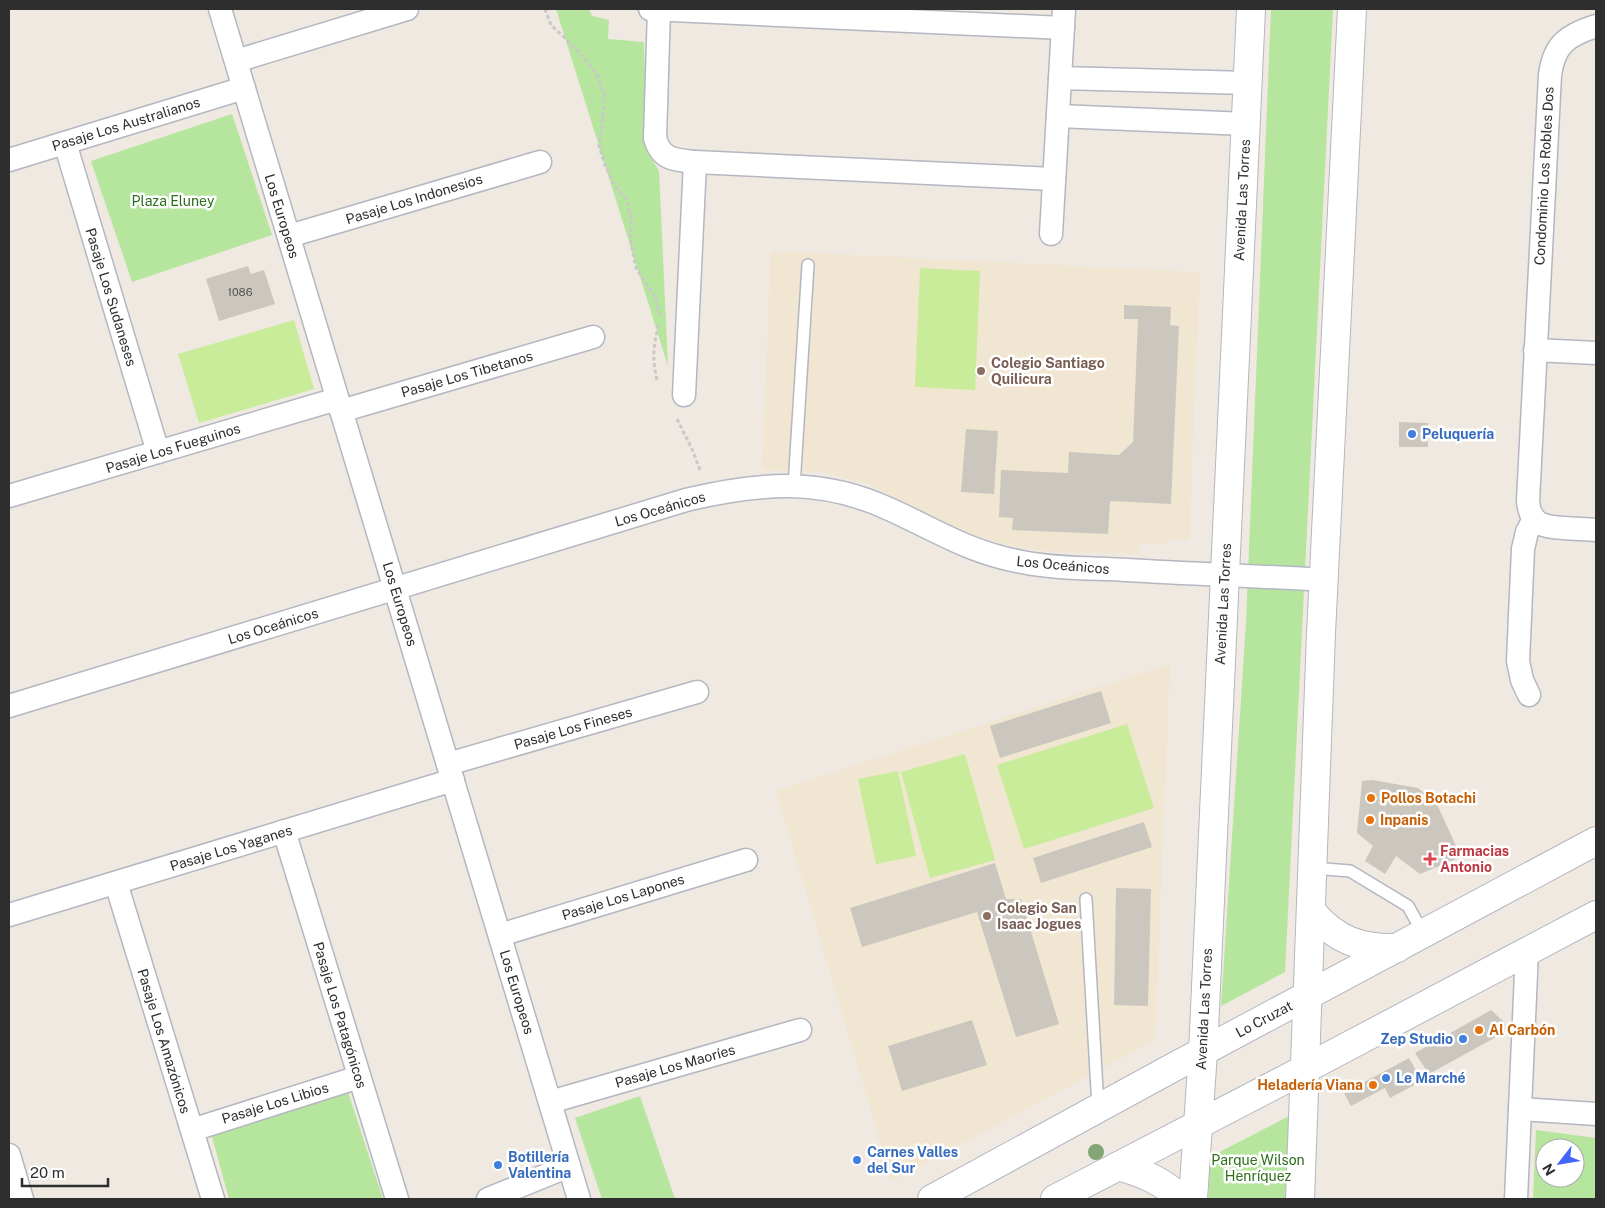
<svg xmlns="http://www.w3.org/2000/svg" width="1605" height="1208" viewBox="0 0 1605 1208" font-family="'Public Sans',sans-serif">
	<rect width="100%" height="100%" fill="#efe9e1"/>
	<g fill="#f0e6d1">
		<polygon points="771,251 1200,272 1189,541 1169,539 1167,544 1139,544 1139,554 1055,552 1013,547 964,532 866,483 820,472 762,470"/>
		<polygon points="1170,664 1155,1040 892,1181 776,791"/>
	</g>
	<g fill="#b6e59e" fill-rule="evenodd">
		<polygon points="556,9 589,9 592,16 609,20 608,39 644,42 647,151 659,171 668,366"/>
		<polygon points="1271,9 1333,9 1285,972 1221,1006 1246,623"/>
		<polygon points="232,114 272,235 132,282 91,161"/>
		<polygon points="348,1092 383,1199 229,1199 211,1133"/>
		<polygon points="640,1096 675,1199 602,1199 575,1118"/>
		<polygon points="1293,1114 1289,1199 1208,1199 1210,1157"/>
		<path d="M 1536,1130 L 1596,1138 L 1596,1199 L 1533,1199 ZM 1545,1148 L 1575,1148 L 1575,1178 L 1545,1178 Z"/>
	</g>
	<g fill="#c9ec9a">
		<polygon points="920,268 980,271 975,390 915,387"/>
		<polygon points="294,320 314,389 199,423 178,354"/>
		<polygon points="1127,724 1154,808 1024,849 997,765"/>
		<polygon points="965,754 995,860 930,878 901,772"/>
		<polygon points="898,771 916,856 876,864 858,779"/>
	</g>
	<g fill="#cbc7bf">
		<polygon points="248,266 251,274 264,270 275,304 219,321 206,279"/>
		<polygon points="1124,305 1171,307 1170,325 1179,326 1171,504 1110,501 1108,534 1012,530 1013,518 999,517 1001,470 1068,473 1069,452 1119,455 1133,442 1138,319 1124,319"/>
		<polygon points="1399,422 1428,423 1428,447 1399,447"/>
		<polygon points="966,429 998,431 994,494 961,492"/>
		<polygon points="1101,691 1111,723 1000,758 990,726"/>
		<polygon points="1372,780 1418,788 1436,802 1461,857 1420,874 1396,856 1385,874 1365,861 1373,846 1357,833 1362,781"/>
		<polygon points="1144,822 1152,847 1041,883 1033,858"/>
		<polygon points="995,863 1006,899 1021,899 1059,1024 1016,1037 977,912 862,947 850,908"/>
		<polygon points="1116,888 1151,889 1148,1006 1114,1005"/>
		<polygon points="1491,1010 1505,1023 1507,1031 1429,1074 1415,1053"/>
		<polygon points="972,1020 987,1065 902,1091 888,1046"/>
		<polygon points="1409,1058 1422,1081 1390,1098 1385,1088 1351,1106 1344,1093"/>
	</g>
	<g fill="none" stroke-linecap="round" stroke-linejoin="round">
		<defs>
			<g id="lane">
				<polyline points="794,486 808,265"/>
				<polyline points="1313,868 1350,871 1408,906 1423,933"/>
				<polyline points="1086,899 1098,1107"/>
			</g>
			<g id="street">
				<polyline points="220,9 579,1199"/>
				<polyline points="650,9 1063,28"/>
				<path d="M 659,9 L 655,138 C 661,160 675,160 695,162 L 1054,179"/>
				<path d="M 1596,26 C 1568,35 1554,44 1550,75 L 1528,501 C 1530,525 1544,527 1564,528 C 1575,529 1586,529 1596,530"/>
				<polyline points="236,61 407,9"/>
				<polyline points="1060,78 1248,83"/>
				<polyline points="1058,116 1246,124"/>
				<polyline points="65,143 158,452"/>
				<polyline points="9,160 244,88"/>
				<polyline points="1051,234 1064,9"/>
				<polyline points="289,236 540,162"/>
				<polyline points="1535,350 1596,353"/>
				<polyline points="684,395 695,162"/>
				<polyline points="341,411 593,337"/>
				<polyline points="9,496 337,399"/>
				<polyline points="1529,695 1522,680 1518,661 1523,549 1527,532 1534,519"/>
				<path d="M 9,706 L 686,500 C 757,483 821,477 889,509 C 936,530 970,553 1022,562 C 1056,569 1092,568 1127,570 C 1193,574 1258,576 1324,580"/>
				<polyline points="448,764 697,692"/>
				<polyline points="284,831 397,1199"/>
				<polyline points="116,883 213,1199"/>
				<polyline points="9,915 453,780"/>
				<polyline points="500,935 746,860"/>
				<polyline points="550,1102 800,1030"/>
				<polyline points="1520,1109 1596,1114"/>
				<polyline points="192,1130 359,1077"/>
				<polyline points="9,1155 22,1199"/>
				<polyline points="488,1199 569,1166"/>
				<polyline points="1516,1199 1527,951"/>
			</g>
			<g id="secondary">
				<path d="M 1312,912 C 1336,940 1360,949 1397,948"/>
				<path d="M 1118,1166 C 1143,1173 1163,1181 1181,1199"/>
				<polyline points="932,1199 1172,1068 1596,841"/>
				<polyline points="1055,1199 1305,1069 1596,915"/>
				<polyline points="1193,1199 1203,1052 1251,9"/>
				<polyline points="1300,1199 1321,633 1352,9"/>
			</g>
		</defs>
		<use href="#lane" stroke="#b4b7c1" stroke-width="14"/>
		<use href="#street" stroke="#b4b7c1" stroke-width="25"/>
		<use href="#secondary" stroke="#b4b7c1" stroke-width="30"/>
		<g stroke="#c9c9c9" stroke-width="3" stroke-dasharray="4 2.5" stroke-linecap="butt">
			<polyline points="545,9 551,25 566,39 584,58 597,75 604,93 603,120 599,146 605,165 615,186 626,199 631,217 631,243 636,268 656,299 660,315"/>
			<path d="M 657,380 C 652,360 653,345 659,325"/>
			<polyline points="677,419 692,449 700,470"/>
		</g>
		<use href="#lane" stroke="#fff" stroke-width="11"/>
		<use href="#street" stroke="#fff" stroke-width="22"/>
		<use href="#secondary" stroke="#fff" stroke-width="28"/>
	</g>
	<circle fill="#84a574" cx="1096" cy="1152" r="8"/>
	<g fill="#8d6e63" stroke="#fff" stroke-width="2">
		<circle cx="981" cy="371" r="5"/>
		<circle cx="987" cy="916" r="5"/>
	</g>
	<g fill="#3f7fe0" stroke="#fff" stroke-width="2">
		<circle cx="1412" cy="434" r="5"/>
		<circle cx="1463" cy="1039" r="5"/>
		<circle cx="1386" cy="1078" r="5"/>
		<circle cx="857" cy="1160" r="5"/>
		<circle cx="498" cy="1165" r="5"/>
	</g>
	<g fill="#e8710a" stroke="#fff" stroke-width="2">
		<circle cx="1371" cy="798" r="5"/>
		<circle cx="1370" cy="820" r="5"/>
		<circle cx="1479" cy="1030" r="5"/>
		<circle cx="1373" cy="1085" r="5"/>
	</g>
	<path fill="#e0444e" stroke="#fff" stroke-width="2" d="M1427.5 851.5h5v5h5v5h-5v5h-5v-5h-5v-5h5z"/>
	<g text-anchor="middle" stroke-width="5" stroke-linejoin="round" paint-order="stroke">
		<g font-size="11" fill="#555452">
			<text x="240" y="296">1086</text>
		</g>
		<g font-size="14" fill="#2e2e2e" stroke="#fff">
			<text transform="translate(126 124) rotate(-17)" y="5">Pasaje Los Australianos</text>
			<text transform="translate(1544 176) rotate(-87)" y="5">Condominio Los Robles Dos</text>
			<text transform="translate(414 199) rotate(-17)" y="5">Pasaje Los Indonesios</text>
			<text transform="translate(1242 200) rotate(-87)" y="5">Avenida Las Torres</text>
			<text transform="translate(282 216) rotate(73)" y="5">Los Europeos</text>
			<text transform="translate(111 297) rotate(73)" y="5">Pasaje Los Sudaneses</text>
			<text transform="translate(467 374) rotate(-16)" y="5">Pasaje Los Tibetanos</text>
			<text transform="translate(173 448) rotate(-17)" y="5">Pasaje Los Fueguinos</text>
			<text transform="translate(660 509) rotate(-16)" y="5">Los Oceánicos</text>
			<text transform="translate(1063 565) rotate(5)" y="5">Los Oceánicos</text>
			<text transform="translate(400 604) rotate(73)" y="5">Los Europeos</text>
			<text transform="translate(1223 604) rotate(-87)" y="5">Avenida Las Torres</text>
			<text transform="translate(273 626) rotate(-17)" y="5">Los Oceánicos</text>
			<text transform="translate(573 728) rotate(-16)" y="5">Pasaje Los Fineses</text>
			<text transform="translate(231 848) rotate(-17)" y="5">Pasaje Los Yaganes</text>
			<text transform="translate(623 897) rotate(-17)" y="5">Pasaje Los Lapones</text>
			<text transform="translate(517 992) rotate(73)" y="5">Los Europeos</text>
			<text transform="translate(1204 1009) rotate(-87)" y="5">Avenida Las Torres</text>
			<text transform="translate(340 1015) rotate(73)" y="5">Pasaje Los Patagónicos</text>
			<text transform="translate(1264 1019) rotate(-28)" y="5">Lo Cruzat</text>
			<text transform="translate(164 1041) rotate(73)" y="5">Pasaje Los Amazónicos</text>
			<text transform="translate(675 1066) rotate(-16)" y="5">Pasaje Los Maoríes</text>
			<text transform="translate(275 1103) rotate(-17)" y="5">Pasaje Los Libios</text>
		</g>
		<g font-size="14" fill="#2c6e1b" stroke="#fff">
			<text x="173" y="206">Plaza Eluney</text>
			<text x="1258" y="1165">Parque Wilson<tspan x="1258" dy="16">Henríquez</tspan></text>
		</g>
		<g font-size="14" font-weight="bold" fill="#785e54" stroke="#fff" text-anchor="start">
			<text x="991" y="368">Colegio Santiago<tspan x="991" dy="16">Quilicura</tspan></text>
			<text x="997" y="913">Colegio San<tspan x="997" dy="16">Isaac Jogues</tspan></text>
		</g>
		<g font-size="14" font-weight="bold" fill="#366cbe" stroke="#fff" text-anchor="start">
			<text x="1422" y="439">Peluquería</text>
			<text x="1453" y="1044" text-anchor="end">Zep Studio</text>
			<text x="1396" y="1083">Le Marché</text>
			<text x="867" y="1157">Carnes Valles<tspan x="867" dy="16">del Sur</tspan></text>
			<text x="508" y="1162">Botillería<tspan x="508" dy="16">Valentina</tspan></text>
		</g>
		<g font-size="14" font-weight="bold" fill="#c56008" stroke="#fff" text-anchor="start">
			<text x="1381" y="803">Pollos Botachi</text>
			<text x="1380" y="825">Inpanis</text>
			<text x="1489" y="1035">Al Carbón</text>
			<text x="1363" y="1090" text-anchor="end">Heladería Viana</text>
		</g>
		<g font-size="14" font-weight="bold" fill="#be3a42" stroke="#fff" text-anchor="start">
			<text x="1440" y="856">Farmacias<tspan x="1440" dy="16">Antonio</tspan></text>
		</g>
	</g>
	<rect width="1605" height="1208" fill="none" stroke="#2e2e2e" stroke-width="20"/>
	<g transform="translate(1560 1163) rotate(239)"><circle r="24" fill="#ffffff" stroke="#ababab"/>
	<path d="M0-4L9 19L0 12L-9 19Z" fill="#4264fb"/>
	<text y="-8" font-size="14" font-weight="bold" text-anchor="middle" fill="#2e2e2e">N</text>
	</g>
	<path d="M22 1178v8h86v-8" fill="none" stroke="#2e2e2e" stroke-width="2.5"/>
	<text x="30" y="1178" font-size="15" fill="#2e2e2e" stroke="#ffffff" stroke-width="4" paint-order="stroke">20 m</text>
</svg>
